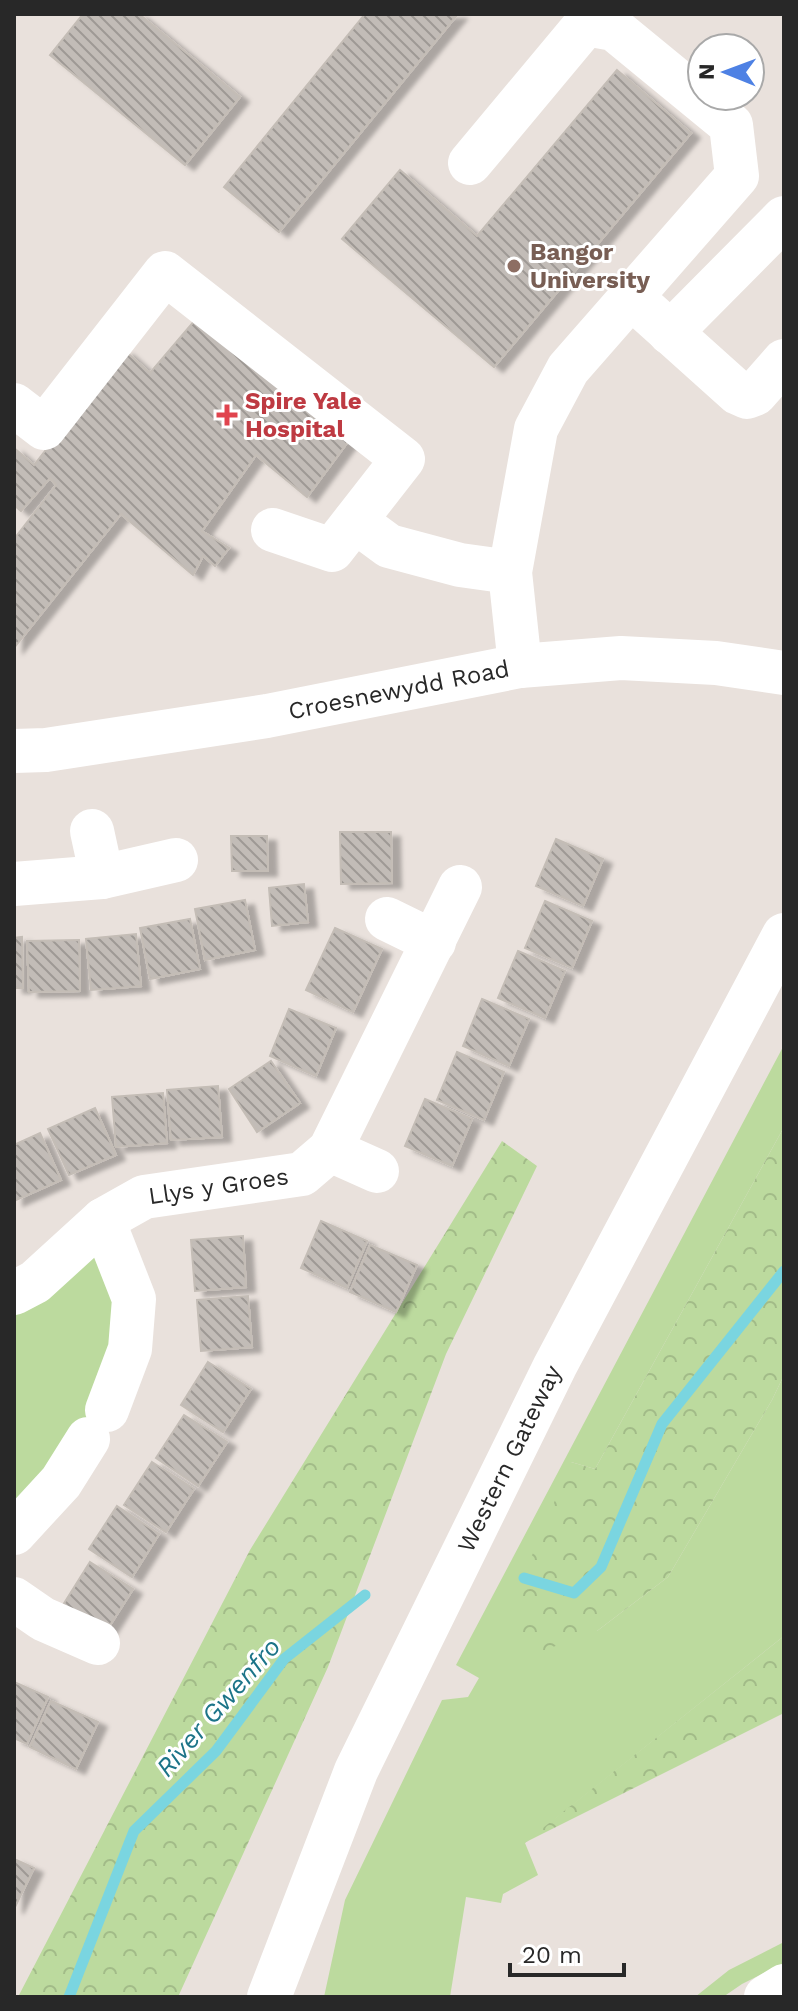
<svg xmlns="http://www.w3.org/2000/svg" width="798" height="2011" viewBox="0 0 798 2011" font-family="'Work Sans',sans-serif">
	<defs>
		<pattern id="forest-crowns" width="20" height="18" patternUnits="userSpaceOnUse" patternTransform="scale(2)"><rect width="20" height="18" fill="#bcda9e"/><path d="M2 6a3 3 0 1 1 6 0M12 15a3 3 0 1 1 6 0" fill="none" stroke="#a2bb88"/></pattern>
		<pattern id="building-back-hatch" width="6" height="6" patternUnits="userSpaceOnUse" patternTransform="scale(2)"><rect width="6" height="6" fill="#c2bcb7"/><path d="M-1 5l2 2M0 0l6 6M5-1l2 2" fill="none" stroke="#9e9995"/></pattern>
		<filter id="shadow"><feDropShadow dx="9" dy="5" stdDeviation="2" flood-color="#0004"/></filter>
	</defs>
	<rect width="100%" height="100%" fill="#e9e1dc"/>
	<g fill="#bcda9e">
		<polygon points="784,1045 784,1127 595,1469 571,1462 597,1631 668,1577 772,1400 784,1375 784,1636 525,1843 538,1875 503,1894 501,1903 466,1897 450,1997 324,1997 345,1900 442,1700 468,1697 479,1678 456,1665"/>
		<polygon points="102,1235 124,1302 88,1420 14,1519 14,1306"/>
		<polygon points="784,1942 784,1963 742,1984 723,1997 695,1997 729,1970"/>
	</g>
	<g fill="url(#forest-crowns)">
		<polygon points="784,1127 784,1375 772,1400 668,1577 597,1631 528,1656 515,1596 571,1462 595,1469"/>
		<polygon points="502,1141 537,1166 446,1354 328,1667 178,1997 18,1997 250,1550"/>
		<polygon points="784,1636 784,1713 524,1843"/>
	</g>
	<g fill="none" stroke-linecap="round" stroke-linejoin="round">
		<g stroke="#7ad5e0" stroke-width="11">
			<polyline points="524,1578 574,1593 601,1567 662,1424 784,1271"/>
			<polyline points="69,1997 134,1831 216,1751 284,1659 365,1595"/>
		</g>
	</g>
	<g fill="url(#building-back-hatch)" stroke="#c4bdb6" stroke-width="2" filter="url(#shadow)">
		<polygon points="83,14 139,14 240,97 185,165 50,55"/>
		<polygon points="365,14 458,14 279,232 224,187"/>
		<polygon points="617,70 691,133 494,367 342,239 400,170 477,236"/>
		<polygon points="196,319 350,439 307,497 256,455 202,531 229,548 215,566 203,556 193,575 121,514 14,648 14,539 56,485 50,478 21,511 14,505 14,448 34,465 124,350 150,373"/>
		<polygon points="340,832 391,832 392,883 341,884"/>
		<polygon points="231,836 267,836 268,871 232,871"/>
		<polygon points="556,839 603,859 583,906 536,886"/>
		<polygon points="304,884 308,922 272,926 269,888"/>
		<polygon points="245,900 255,950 205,960 195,909"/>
		<polygon points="545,901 592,921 572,968 525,948"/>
		<polygon points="190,919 200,969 150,979 140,928"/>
		<polygon points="335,928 382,949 353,1012 306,990"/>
		<polygon points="136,934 141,986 91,990 86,939"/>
		<polygon points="22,937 23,988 14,988 14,938"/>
		<polygon points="79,940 80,991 29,992 27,941"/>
		<polygon points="518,951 565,971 545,1018 498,998"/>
		<polygon points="482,999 529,1019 509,1066 463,1046"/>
		<polygon points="289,1009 336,1028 316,1076 270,1056"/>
		<polygon points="457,1052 504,1072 484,1120 437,1100"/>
		<polygon points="271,1061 300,1103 257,1132 229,1089"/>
		<polygon points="218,1086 222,1137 171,1140 167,1090"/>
		<polygon points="163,1093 167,1143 116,1147 112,1097"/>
		<polygon points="425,1099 472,1119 452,1166 405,1146"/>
		<polygon points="95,1108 116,1155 69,1175 48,1129"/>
		<polygon points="40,1133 61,1180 14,1201 14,1145"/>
		<polygon points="321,1221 367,1241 347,1288 301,1268"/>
		<polygon points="243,1236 246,1287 195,1291 191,1240"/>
		<polygon points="370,1245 417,1265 396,1312 350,1292"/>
		<polygon points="248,1296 252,1347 201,1351 197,1300"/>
		<polygon points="208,1362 251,1389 223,1432 181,1405"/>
		<polygon points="184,1415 227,1442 198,1486 156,1458"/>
		<polygon points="152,1462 194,1489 166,1532 124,1505"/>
		<polygon points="117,1506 159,1534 132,1577 89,1549"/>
		<polygon points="90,1562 133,1589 105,1633 63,1605"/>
		<polygon points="14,1682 48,1697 27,1744 14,1738"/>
		<polygon points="51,1701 98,1722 76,1769 30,1747"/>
		<polygon points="14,1859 34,1868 14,1909"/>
	</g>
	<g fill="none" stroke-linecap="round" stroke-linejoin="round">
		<g stroke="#fff" stroke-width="44">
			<polyline points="470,163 586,24 614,29 731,125 737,176 568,369 536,429 510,572 520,666"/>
			<polyline points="631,297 738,393 747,397 755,394 784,361"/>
			<polyline points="670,333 784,218"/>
			<polyline points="14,405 44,428 165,273 403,459 332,550 273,530"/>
			<polyline points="355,521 389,546 460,565 510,572"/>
			<path id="s1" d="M 14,751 L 46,750 L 267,716 L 520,666 L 621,658 L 716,663 L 784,673"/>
			<polyline points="92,831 102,877"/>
			<polyline points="14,884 102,877 176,860"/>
			<polyline points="387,919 434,942"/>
			<polyline points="330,1150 377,1171"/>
			<polyline points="103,1220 134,1299 130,1349 107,1410"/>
			<path id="s2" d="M 14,1293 L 35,1282 L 103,1220 L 144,1197 L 302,1174 L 330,1150 L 460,887"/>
			<polyline points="14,1533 61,1482 88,1439"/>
			<polyline points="14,1599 43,1619 98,1643"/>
			<path id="s3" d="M 269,1997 L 356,1771 L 555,1366 L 784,935"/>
			<polyline points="766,1997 784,1986"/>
		</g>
	</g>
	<circle fill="#8d6e63" stroke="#fff" stroke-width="3" cx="514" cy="266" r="8"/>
	<path fill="#e0444e" stroke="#fff" stroke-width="3" d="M223 403h8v8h8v8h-8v8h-8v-8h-8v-8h8z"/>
	<g text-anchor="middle" stroke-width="6" stroke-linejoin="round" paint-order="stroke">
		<g font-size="24" font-weight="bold" fill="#785e54" stroke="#fff" text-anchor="start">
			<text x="530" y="260">Bangor<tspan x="530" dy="28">University</tspan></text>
		</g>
		<g font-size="24" font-weight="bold" fill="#be3a42" stroke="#fff" text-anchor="start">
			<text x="245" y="409">Spire Yale<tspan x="245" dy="28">Hospital</tspan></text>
		</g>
		<g font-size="24" fill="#282828" stroke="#fff">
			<text dy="8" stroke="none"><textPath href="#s1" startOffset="390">Croesnewydd Road</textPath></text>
			<text dy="8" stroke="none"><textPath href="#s2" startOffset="238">Llys y Groes</textPath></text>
			<text dy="8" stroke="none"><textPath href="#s3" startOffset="590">Western Gateway</textPath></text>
		</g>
		<g font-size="26" font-style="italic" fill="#1c7488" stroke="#fff">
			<text transform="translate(218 1707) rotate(-49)" y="9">River Gwenfro</text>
		</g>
	</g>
	<rect width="798" height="2011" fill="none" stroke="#282828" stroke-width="32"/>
	<g transform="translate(726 72) rotate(271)"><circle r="38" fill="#ffffff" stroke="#a9a9a9" stroke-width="2"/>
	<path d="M0-6L14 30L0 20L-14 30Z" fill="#4e81e4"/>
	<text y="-12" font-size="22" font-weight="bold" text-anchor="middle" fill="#282828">N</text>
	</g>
	<path d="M510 1963v12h114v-12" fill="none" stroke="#282828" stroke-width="4"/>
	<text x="522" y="1963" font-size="24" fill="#282828" stroke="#ffffff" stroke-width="6" paint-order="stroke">20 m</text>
</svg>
